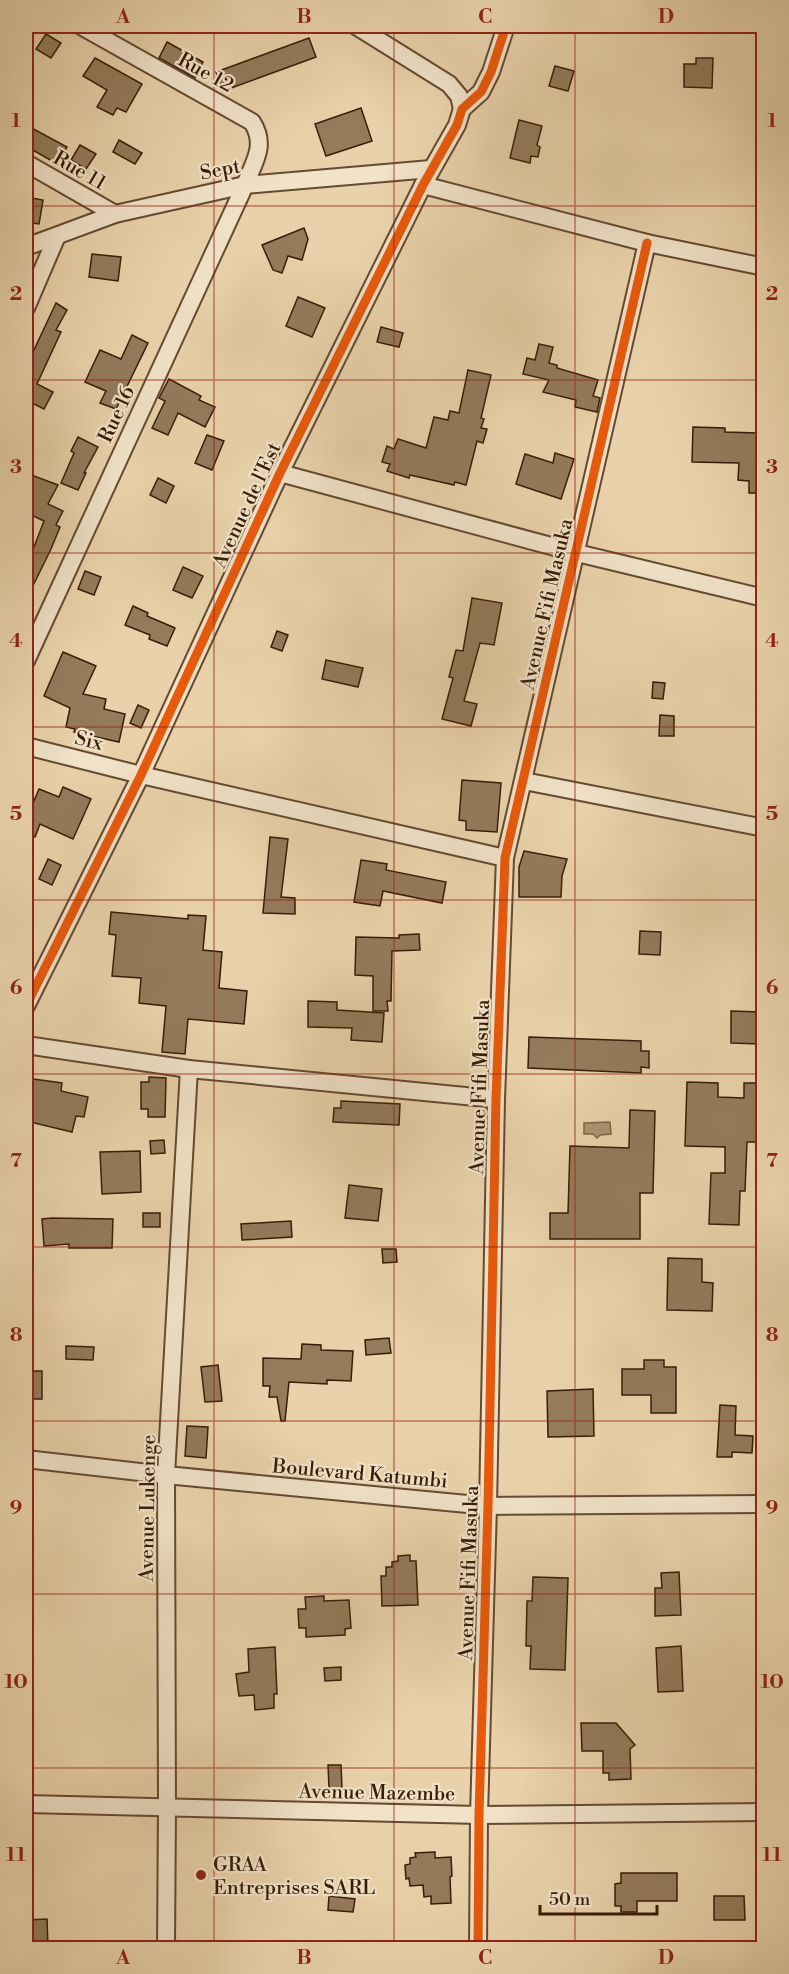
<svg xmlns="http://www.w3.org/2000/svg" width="789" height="1974" viewBox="0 0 789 1974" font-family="'Libre Bodoni',serif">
	<rect width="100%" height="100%" fill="#e9d2ab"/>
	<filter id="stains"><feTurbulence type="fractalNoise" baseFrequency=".00333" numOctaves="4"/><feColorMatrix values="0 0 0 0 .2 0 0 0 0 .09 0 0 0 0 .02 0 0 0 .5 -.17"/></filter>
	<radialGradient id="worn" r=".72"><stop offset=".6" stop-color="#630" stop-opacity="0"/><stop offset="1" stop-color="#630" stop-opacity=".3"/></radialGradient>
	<polygon fill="#ad9473" stroke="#7e6448" stroke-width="1.5" points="610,1122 611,1134 600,1135 597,1138 593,1134 584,1134 584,1123"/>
	<g fill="#947b5c" stroke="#381d07" stroke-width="1.5">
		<polygon points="46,34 61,43 51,58 36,49"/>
		<polygon points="309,38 316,57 223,91 216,72"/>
		<polygon points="167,42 203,62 195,78 159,58"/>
		<polygon points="95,58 142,84 126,112 117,108 113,115 97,107 107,90 83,76"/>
		<polygon points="696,58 713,58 712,88 684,87 684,64 696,64"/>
		<polygon points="555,66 574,71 568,91 549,86"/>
		<polygon points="361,108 372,141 326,156 315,124"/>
		<polygon points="519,120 542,126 537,145 540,147 538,157 531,156 530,163 510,158"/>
		<polygon points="26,125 67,147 57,164 26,146"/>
		<polygon points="119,140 142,153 135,164 113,152"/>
		<polygon points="80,145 96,154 86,169 71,160"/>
		<polygon points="26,197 43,200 39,224 26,222"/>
		<polygon points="304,228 308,239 302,260 288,256 282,273 273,270 262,245"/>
		<polygon points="92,254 121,257 118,281 89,277"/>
		<polygon points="298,297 325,308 312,337 286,326"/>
		<polygon points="56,303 67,310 56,330 61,332 37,384 53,392 44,409 28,401 26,407 26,367"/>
		<polygon points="381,327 403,333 399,347 377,342"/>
		<polygon points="132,335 148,343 116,409 100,403 106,391 85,382 100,350 121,359"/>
		<polygon points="539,344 553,347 549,363 557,365 557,368 598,380 593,396 600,398 597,412 575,407 576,400 543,392 549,380 523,374 527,358 535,360"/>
		<polygon points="468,370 491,375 481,418 484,419 481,428 487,429 483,443 477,441 466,485 455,482 454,485 410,475 409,478 387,471 390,464 382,462 387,446 394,449 398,439 426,448 434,417 448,420 450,411 459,413"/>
		<polygon points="169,379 201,396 199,400 215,407 205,427 178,413 168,435 152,428 165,401 159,398"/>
		<polygon points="693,427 725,428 725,432 759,433 759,452 764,452 764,493 749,493 749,481 738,480 739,463 692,462"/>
		<polygon points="207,435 224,441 212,470 195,463"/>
		<polygon points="78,437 98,447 84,473 86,473 78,490 61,483 74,453 71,451"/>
		<polygon points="555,453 574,459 561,499 516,484 525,454 553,463"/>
		<polygon points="26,473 58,485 48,504 63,511 56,525 60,527 51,549 26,600 26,558 31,546 34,547 44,521 27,513 32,506 26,503"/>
		<polygon points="158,478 174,486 166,503 150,495"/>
		<polygon points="183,567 203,576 192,598 173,590"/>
		<polygon points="85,571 101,577 94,595 78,589"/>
		<polygon points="472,598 502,603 494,645 480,643 464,701 477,704 471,726 442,719 453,678 449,677 456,650 463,651"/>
		<polygon points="133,606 148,613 147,616 175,628 167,646 149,639 150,635 125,625"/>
		<polygon points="277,631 288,635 282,651 271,647"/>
		<polygon points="63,652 96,666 83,694 106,699 104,709 125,714 119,742 74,732 75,729 66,727 70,708 44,696"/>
		<polygon points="326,660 363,668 358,687 322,679"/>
		<polygon points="653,682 665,683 663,699 652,698"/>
		<polygon points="138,705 149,710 141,728 130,723"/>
		<polygon points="660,715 674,716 674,736 659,736"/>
		<polygon points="462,780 501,783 497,832 466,830 466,821 459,820"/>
		<polygon points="63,787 91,799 73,839 40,824 35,837 26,833 26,820 39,789 59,797"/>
		<polygon points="270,837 288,839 281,897 295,898 295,914 263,913"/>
		<polygon points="524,851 567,859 562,876 561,897 519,897 519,867"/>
		<polygon points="48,859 61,865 52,885 39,879"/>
		<polygon points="361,860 387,864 386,870 446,882 442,903 383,891 380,906 354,902"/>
		<polygon points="111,912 188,919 188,915 206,916 203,950 222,952 219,988 247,991 244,1024 188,1019 185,1054 162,1052 166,1006 139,1003 141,978 112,976 116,935 109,934"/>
		<polygon points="640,931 661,932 660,955 639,954"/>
		<polygon points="419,934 420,950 392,951 391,1001 387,1001 388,1011 373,1011 373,976 355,975 356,937 399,938 399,935"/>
		<polygon points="308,1001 337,1002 337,1010 384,1013 382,1042 351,1040 352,1028 308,1027"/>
		<polygon points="731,1011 761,1012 761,1044 731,1043"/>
		<polygon points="529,1037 641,1041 641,1051 649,1051 649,1068 641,1067 641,1073 528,1068"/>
		<polygon points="149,1077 166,1078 165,1117 148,1117 148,1109 141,1109 141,1082 149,1082"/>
		<polygon points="33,1079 62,1083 61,1091 88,1097 84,1117 76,1116 72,1132 26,1121"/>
		<polygon points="687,1082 718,1083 718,1097 744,1098 744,1083 764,1083 764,1142 747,1142 745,1191 740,1191 739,1225 709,1224 711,1173 725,1173 725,1147 685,1146"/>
		<polygon points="341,1101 400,1104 399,1125 333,1122 334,1108 341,1108"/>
		<polygon points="630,1110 655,1111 653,1193 640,1193 640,1239 550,1239 550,1213 568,1213 570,1146 629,1148"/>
		<polygon points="164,1140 165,1153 151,1154 150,1141"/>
		<polygon points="140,1151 141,1192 102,1194 100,1152"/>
		<polygon points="349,1185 382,1189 378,1221 345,1218"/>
		<rect x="143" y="1213" width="17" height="14"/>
		<polygon points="52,1218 113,1219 112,1248 69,1248 69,1244 44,1246 42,1219"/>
		<polygon points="291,1221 292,1237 242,1240 241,1224"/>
		<polygon points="382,1249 396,1249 397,1262 383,1263"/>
		<polygon points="668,1258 702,1259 702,1282 713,1283 712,1311 667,1310"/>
		<polygon points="389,1338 391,1353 366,1355 365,1340"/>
		<polygon points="302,1344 321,1345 321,1350 353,1351 351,1381 327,1380 327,1384 289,1382 285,1421 281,1421 277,1397 269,1397 270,1386 263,1386 263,1358 301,1359"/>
		<polygon points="66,1346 94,1347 93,1360 66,1359"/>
		<polygon points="644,1360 664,1360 664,1367 676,1367 676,1413 651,1413 651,1395 622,1395 622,1369 644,1369"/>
		<polygon points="218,1365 222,1401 205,1402 201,1367"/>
		<rect x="26" y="1371" width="16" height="28"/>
		<polygon points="593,1389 594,1436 548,1437 547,1391"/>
		<polygon points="720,1405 736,1406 735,1435 753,1436 752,1453 732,1452 732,1457 717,1457"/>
		<polygon points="187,1426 208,1427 206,1458 185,1456"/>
		<polygon points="410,1555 410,1561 416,1561 418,1605 382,1606 381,1576 386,1576 386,1567 392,1567 392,1562 398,1561 398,1556"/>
		<polygon points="679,1572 681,1615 655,1616 655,1588 662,1588 661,1573"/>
		<polygon points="533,1577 568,1578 565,1670 530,1669 531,1646 526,1646 527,1601 532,1601"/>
		<polygon points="324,1596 324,1601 349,1600 351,1628 345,1629 345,1635 306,1637 306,1628 299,1628 298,1609 306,1609 305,1597"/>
		<polygon points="681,1646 683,1691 658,1692 656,1648"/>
		<polygon points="275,1647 277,1694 274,1694 274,1708 255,1710 254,1695 239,1696 236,1674 249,1672 248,1649"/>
		<polygon points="341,1667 341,1680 325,1681 324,1668"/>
		<polygon points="581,1723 616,1723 635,1745 630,1749 631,1779 609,1780 609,1773 603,1773 603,1751 582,1751"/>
		<polygon points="328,1765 341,1765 342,1788 329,1788"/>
		<polygon points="435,1852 435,1858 451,1857 452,1876 450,1877 451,1903 431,1904 431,1896 424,1897 423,1885 410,1886 409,1878 406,1879 405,1865 410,1864 410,1858 416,1857 415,1853"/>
		<polygon points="621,1873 677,1873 677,1901 637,1901 637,1912 621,1912 621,1906 615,1906 615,1884 621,1883"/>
		<polygon points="329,1896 355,1899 353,1912 328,1910"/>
		<polygon points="714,1896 744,1896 745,1920 714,1920"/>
		<polygon points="47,1919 48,1947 26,1948 26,1920"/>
	</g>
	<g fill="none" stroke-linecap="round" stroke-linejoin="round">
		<defs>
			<g id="minor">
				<polyline points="356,26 449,84 459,96 462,109"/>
				<polyline points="26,163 115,214"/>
				<polyline points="423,185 647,243 764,267"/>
				<polyline points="26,247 115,214 245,185 431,169"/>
				<polyline points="26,308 57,236"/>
				<polyline points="280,473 577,553 764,598"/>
				<path d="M 26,661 L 245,185 C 254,162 267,145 252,122 L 81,26"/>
				<polyline points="26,746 141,775 505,858"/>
				<polyline points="524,781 764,828"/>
				<polyline points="26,1006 141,775 280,473 423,185 457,125 462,109 481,92 491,72 506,26"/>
				<polyline points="26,1045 189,1069 496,1099"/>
				<polyline points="26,1459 166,1475 488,1506 764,1504"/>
				<polyline points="26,1804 479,1815 764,1812"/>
				<polyline points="166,1948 167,1807 166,1475 189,1069"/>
				<polyline points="478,1948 479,1815 488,1506 496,1099 505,858 647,243"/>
			</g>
		</defs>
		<use href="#minor" stroke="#644a30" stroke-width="20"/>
		<use href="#minor" stroke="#f1e2c8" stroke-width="16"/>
		<defs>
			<g id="cycleway">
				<polyline points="26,1006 141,775 280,473 423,185 457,125 462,109 481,92 491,72 506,26"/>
				<polyline points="478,1948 479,1815 488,1506 496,1099 505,858 647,243"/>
			</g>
		</defs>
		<use href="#cycleway" stroke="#f1e2c8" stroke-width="13"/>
		<use href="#cycleway" stroke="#e8590c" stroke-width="9"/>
	</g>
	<path fill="none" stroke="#8f2418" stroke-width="1.5" stroke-opacity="0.55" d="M 214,26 L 214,1948M 394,26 L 394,1948M 575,26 L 575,1948M 26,206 L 764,206M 26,380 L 764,380M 26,553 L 764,553M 26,727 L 764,727M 26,900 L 764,900M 26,1074 L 764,1074M 26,1247 L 764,1247M 26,1421 L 764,1421M 26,1594 L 764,1594M 26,1768 L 764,1768"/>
	<circle fill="#8f2418" stroke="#f1e2c8" stroke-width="2" cx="201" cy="1875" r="6"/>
	<g text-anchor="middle" stroke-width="4.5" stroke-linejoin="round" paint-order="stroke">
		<g font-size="20" fill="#381d07" stroke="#f1e2c8">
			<text transform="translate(206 72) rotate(29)" y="7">Rue 12</text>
			<text transform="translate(220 169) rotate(-11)" y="7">Sept</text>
			<text transform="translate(80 170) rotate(30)" y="7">Rue 11</text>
			<text transform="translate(116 414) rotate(-65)" y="7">Rue 16</text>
			<text transform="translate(246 505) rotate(-65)" y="7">Avenue de l'Est</text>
			<text transform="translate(546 604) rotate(-77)" y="7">Avenue Fifi Masuka</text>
			<text transform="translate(89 740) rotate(14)" y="7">Six</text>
			<text transform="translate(479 1087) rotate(-88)" y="7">Avenue Fifi Masuka</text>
			<text transform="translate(360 1473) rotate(5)" y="7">Boulevard Katumbi</text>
			<text transform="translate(147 1508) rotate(-89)" y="7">Avenue Lukenge</text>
			<text transform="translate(468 1573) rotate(-88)" y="7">Avenue Fifi Masuka</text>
			<text transform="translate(377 1792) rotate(1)" y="7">Avenue Mazembe</text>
		</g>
		<g font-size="20" fill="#381d07" stroke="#f1e2c8" text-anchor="start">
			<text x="213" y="1871">GRAA<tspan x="213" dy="23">Entreprises SARL</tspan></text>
		</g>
	</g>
	<rect width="789" height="1974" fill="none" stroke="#e9d2ab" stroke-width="66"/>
	<path d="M540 1905v9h117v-9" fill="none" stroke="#381d07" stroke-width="3"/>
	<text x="549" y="1905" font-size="18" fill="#381d07" stroke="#f1e2c8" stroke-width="4.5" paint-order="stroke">50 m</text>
	<rect x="33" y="33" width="723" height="1908" fill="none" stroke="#8f2418" stroke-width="2"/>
	<g font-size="20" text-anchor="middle" font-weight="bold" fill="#8f2418">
		<text x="123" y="23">A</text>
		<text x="304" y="23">B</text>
		<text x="485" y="23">C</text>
		<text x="666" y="23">D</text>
		<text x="16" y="127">1</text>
		<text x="772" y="127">1</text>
		<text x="16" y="300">2</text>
		<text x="772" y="300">2</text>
		<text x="16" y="473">3</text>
		<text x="772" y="473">3</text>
		<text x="16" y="647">4</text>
		<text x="772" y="647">4</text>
		<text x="16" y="820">5</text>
		<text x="772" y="820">5</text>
		<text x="16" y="994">6</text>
		<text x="772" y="994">6</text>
		<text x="16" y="1167">7</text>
		<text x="772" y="1167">7</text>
		<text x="16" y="1341">8</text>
		<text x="772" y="1341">8</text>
		<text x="16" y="1514">9</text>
		<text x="772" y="1514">9</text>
		<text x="16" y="1688">10</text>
		<text x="772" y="1688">10</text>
		<text x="16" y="1861">11</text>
		<text x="772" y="1861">11</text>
		<text x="123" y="1964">A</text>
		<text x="304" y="1964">B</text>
		<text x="485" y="1964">C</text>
		<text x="666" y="1964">D</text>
	</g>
	<rect width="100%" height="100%" filter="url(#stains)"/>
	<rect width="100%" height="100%" fill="url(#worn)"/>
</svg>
